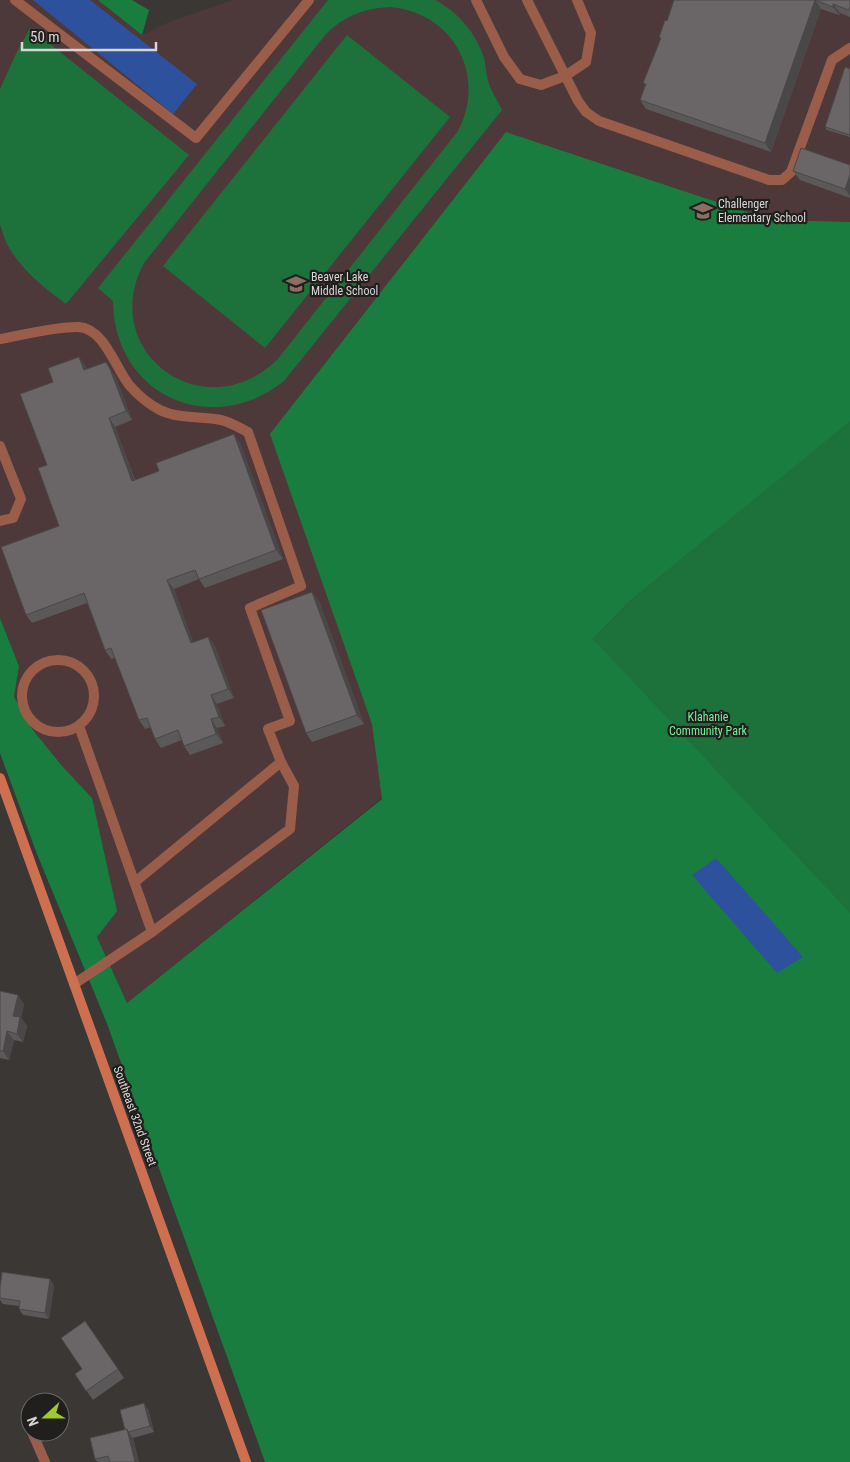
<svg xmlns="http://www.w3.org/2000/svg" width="850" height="1462" viewBox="0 0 850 1462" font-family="'Roboto Condensed',sans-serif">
	<rect width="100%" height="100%" fill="#3a3735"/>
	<polygon fill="#4e393a" points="0,0 98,0 142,35 169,22 233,0 850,0 850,421 127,1003 97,936 92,798 62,767 33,730 14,697 19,665 0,618"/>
	<g fill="#1d723b" fill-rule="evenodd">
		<path d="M 328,0 L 435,0 C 458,12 476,33 484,58 C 486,66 486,74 488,81 C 491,91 498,101 502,110 L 284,381 C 211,439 114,395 113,301 L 98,288 ZM 391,7 C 454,13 487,76 458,131 L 277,360 C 202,431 97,350 144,263 L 326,34 C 344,16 365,8 391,7 Z"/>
		<path d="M 30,28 L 189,155 L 66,304 C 44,288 18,267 6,242 C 4,237 2,230 0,224 L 0,89 L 15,56 Z"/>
		<polygon points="347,35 450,117 265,348 163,266"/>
		<polygon points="850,420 850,976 593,639 630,601"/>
	</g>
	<g fill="#1a7d40">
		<polygon points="98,0 132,0 149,10 142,35"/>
		<polygon points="506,132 771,220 850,222 850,421 630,601 593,639 850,913 850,1462 265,1462 106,1021 37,854 0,753 0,618 19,666 14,697 33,730 62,766 92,798 117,911 97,937 127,1003 382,799 372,724 270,434"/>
	</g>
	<g fill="#2e519d">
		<polygon points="33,0 90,0 197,84 173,114"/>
		<polygon points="716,858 803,957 777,973 692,875"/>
	</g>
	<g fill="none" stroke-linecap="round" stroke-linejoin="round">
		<g stroke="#995d49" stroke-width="10">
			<polyline points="15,0 196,138 309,0"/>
			<polyline points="476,0 504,57 520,79 541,85 565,76 586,62 591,33 577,0"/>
			<polyline points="527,0 578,101 586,112 599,121 769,180 782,180 791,172 832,60 850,48"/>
			<path d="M 0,339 C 22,335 58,326 79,327 C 105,329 116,370 130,386 C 138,395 150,405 160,410 C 178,419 201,416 221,420 C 230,422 240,428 248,432 L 301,586 L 250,608 L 290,721 L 268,729 L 281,762 L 294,786 L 290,829 L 152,932 L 74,984"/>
			<polyline points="0,446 21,499 13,518 0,521"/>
			<circle cx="58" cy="696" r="36"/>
			<polyline points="79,726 152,932"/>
			<polyline points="135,882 281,762"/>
		</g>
		<g stroke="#995d49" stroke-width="10">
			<polyline points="28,1423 30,1428"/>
			<polyline points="32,1432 45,1462"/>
		</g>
		<polyline stroke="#ce6f4f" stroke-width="10" points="0,778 246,1462"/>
	</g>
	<g fill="#5b5859">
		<polygon points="674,0 850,0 850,17 840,13 839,15 821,9 771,152 646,109 640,100 645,85 643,83 661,39 659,37 667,21"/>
		<polygon points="850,69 850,137 827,130 825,127"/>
		<polygon points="850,165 850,198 800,180 793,171"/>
		<polygon points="79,357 87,369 106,362 116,378 132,420 115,427 135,480 240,443 283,559 205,588 199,579 174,589 193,642 208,637 215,646 234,698 217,704 225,726 217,728 223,743 190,755 184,746 182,740 161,748 155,739 151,727 145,729 139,720 115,658 111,659 105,650 87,603 32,623 26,615 59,526 47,465 53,382"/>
		<polygon points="319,601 364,724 312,742 306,733"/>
		<polygon points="0,991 24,1004 21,1018 27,1026 23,1042 14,1040 9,1060 0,1058"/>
		<polygon points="50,1279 54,1286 49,1319 23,1315 19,1309 19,1306 3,1304 0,1300 0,1288"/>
		<polygon points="85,1321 124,1378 93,1400 75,1374 82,1369"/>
		<polygon points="148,1409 154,1432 133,1438 139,1462 97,1462 95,1459"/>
	</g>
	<g fill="#4a4748">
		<polygon points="815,0 821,9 771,152 765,143"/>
		<polygon points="833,4 840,13 839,15 833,7"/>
		<polygon points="850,175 850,196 845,189"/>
		<polygon points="79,357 86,366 90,379 84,370"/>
		<polygon points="106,362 116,378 132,420 126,411"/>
		<polygon points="109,418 115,427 138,490 132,481"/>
		<polygon points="234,434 240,443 283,559 276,550"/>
		<polygon points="167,580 174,589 197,652 191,643"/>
		<polygon points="312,592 319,601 364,724 357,715"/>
		<polygon points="208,637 215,646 234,698 228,689"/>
		<polygon points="211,695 217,704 225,726 219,717"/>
		<polygon points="211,719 217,728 223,743 216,734"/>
		<polygon points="18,995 24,1004 21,1018 27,1026 23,1042 17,1034 13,1016"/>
		<polygon points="7,1031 14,1040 9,1060 3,1051"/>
		<polygon points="50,1279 54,1286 49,1319 45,1313"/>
		<polygon points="144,1403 148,1409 154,1432 150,1426"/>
		<polygon points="127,1429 133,1438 139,1462 135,1462"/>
	</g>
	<g fill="#6a6667" stroke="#4a4748">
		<polygon points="674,0 850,0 850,7 849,10 833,4 833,7 815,0 765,143 640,100 646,84 643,83 661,38 659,37 665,20 667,21"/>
		<polygon points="845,67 850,69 850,135 825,127"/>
		<polygon points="801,148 850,165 850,175 845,189 793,171"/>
		<polygon points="79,357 84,370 106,362 110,369 126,411 109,418 132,481 159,471 156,463 234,434 276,550 199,579 195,570 167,580 191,643 208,637 228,689 211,695 219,717 211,719 216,734 184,746 178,730 155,739 147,718 139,720 111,648 105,650 84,593 26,615 1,547 59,526 38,468 47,465 20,394 53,382 48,368"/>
		<polygon points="312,592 357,715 306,733 261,610"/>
		<polygon points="0,991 18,995 13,1016 20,1017 17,1034 7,1031 3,1051 0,1051"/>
		<polygon points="2,1272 50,1279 45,1313 19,1309 20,1301 0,1298 0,1288"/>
		<polygon points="85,1321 118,1369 86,1391 75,1374 82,1369 61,1338"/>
		<polygon points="144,1403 150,1426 128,1432 127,1429 125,1430 120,1410"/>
		<polygon points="127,1429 135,1462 110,1462 108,1456 95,1459 90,1438"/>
	</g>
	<defs>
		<symbol id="school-bare" viewBox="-9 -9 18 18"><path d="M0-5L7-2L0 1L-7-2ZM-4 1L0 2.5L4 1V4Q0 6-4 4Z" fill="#8d6e63" stroke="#201f1e" stroke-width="2.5" paint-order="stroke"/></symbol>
	</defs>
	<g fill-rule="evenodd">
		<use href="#school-bare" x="689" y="197" width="28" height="28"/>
		<use href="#school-bare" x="282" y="270" width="28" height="28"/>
	</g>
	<g text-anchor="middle" stroke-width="4.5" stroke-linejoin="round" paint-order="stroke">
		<g font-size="12" fill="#d9d7d6" stroke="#201f1e" text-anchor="start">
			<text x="718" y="208">Challenger<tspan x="718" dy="14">Elementary School</tspan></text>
			<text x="311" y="281">Beaver Lake<tspan x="311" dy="14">Middle School</tspan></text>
		</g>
		<g font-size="12" fill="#78ed99" stroke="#201f1e">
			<text x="708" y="721">Klahanie<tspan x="708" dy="14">Community Park</tspan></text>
		</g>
		<g font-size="12" fill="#d9d7d6" stroke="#201f1e">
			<text transform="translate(135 1116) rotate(70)" y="4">Southeast 32nd Street</text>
		</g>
	</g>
	<g transform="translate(45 1417) rotate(249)"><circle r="24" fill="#201f1e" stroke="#6a6968"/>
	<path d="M0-4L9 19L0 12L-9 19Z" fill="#9eca2f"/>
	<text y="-8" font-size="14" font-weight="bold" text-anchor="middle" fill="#d9d7d6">N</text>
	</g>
	<path d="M22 42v8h134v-8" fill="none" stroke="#d9d7d6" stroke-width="2.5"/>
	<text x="30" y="42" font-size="15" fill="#d9d7d6" stroke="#201f1e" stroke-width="4" paint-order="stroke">50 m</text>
</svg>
